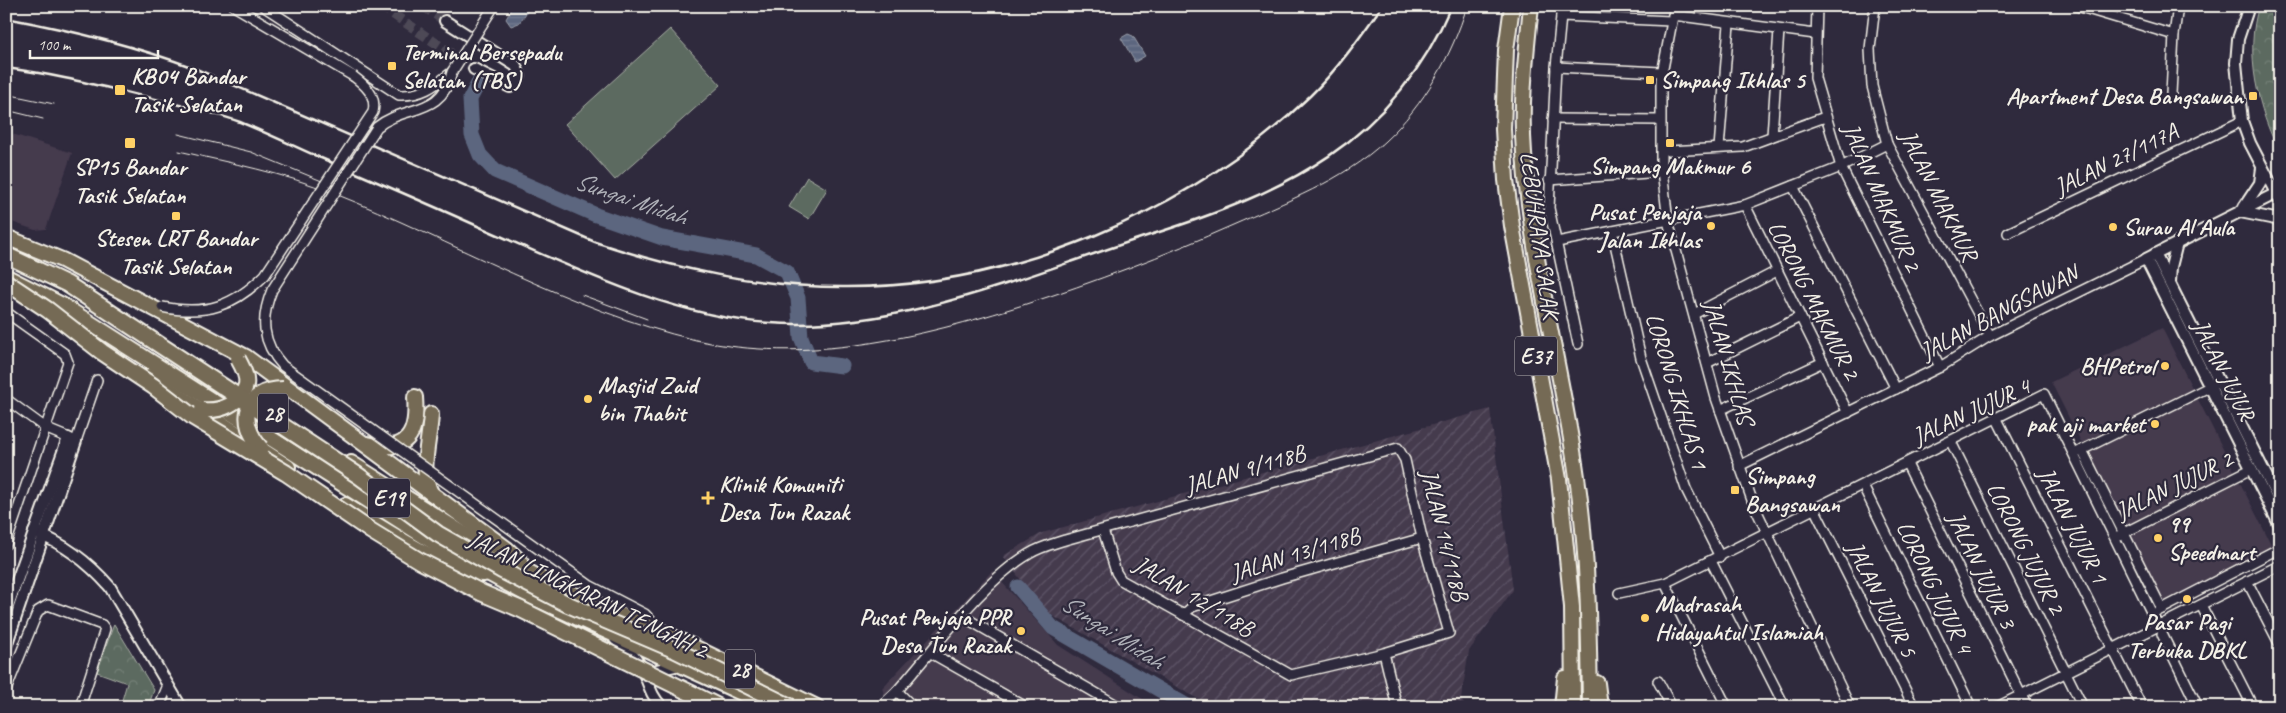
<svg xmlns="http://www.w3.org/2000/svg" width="2286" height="713" viewBox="0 0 2286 713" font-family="Caveat,sans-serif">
	<defs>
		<pattern id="industrial-furrows" width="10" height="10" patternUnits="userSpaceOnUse" patternTransform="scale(1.25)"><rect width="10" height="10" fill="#453a4e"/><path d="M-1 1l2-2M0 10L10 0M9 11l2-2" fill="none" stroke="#605768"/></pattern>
		<pattern id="park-crowns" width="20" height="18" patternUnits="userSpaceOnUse" patternTransform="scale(1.25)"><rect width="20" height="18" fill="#5c6a60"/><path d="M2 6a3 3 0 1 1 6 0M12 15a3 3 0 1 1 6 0" fill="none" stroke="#748077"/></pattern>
		<pattern id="water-rules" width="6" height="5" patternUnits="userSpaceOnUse" patternTransform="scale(1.25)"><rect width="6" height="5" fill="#5c667f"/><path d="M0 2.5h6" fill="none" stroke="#747c91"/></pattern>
	</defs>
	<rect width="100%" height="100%" fill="#2f2a3d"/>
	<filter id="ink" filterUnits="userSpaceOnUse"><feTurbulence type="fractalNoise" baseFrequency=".02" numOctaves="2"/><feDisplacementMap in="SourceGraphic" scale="10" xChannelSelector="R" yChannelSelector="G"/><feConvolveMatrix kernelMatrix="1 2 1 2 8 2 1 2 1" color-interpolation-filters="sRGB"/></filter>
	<g filter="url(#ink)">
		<g fill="#453a4e">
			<polygon points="6,132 72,153 46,229 35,230 6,220"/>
			<polygon points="2162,328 2273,548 2163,605 2051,382"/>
			<polygon points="992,571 1058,645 1155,707 888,707 882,688"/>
		</g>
		<polygon fill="url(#industrial-furrows)" points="1490,409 1513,590 1469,651 1461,699 1466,707 1212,707 1044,611 1003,556 1042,533"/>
		<g fill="#5c6a60" stroke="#a8aea4">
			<polygon points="670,29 721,85 615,180 565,124"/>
			<polygon points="807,177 827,189 809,219 789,207"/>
		</g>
		<g fill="url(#park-crowns)" stroke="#a8aea4">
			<path d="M 2259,6 L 2280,6 L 2280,153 C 2258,111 2244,52 2259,6 Z"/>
			<polygon points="114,624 154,690 148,707 120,707 127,683 97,672"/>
		</g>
		<g fill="url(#water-rules)" stroke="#999ea9">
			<polygon points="513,6 541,6 529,9 519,23 511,26 506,19"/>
			<polygon points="1128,34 1133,36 1145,56 1135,62 1121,38"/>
		</g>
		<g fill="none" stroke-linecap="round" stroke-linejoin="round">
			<g stroke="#5c667f" stroke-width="15">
				<polyline points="480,80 470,99 472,135 480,155 495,171 596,215 662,238 756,255 787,272 798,298 801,337 811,362 842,366"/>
				<polyline points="1018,587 1053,628 1189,707"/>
			</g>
			<g stroke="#4d4857" stroke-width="10" stroke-dasharray="10 5" stroke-linecap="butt">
				<polyline points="381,6 474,69"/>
				<polyline points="423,6 445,21"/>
			</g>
			<defs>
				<g id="minor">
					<polyline points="234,6 353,76"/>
					<path d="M 263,6 L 399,95 C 422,96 434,86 452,72"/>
					<polyline points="1562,6 1556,67 1549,208 1578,344"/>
					<polyline points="1675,6 1661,79 1661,162 1668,221 1716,398 1753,503 1850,707"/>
					<polyline points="1817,6 1815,78 1841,167 1940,367"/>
					<polyline points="1875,6 1870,49 1872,86 1887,144 1990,336"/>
					<polyline points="2077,6 2174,35"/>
					<polyline points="1673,15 1815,34"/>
					<polyline points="1561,16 1671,21"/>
					<polyline points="1556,67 1661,72"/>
					<polyline points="2171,94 2174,35 2178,6"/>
					<polyline points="1553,119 1660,120"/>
					<polyline points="1772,136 1779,30"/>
					<polyline points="1719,148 1729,24"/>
					<polyline points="1668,151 1743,147 1825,117"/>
					<polyline points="1549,180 1662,172"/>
					<polyline points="1793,186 1896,389"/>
					<polyline points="1745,205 1848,413"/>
					<polyline points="1612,231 1641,358 1686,489 1720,557"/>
					<polyline points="2008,233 2242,121"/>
					<polyline points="1557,242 1745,205 1841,167 1887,144"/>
					<polyline points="6,312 65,354 68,362 6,544"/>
					<polyline points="1694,314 1777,271"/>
					<polyline points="1707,363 1800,317"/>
					<polyline points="6,399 47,429 76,441 97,380"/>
					<polyline points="1720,410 1823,362"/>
					<polyline points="1997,419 2142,707"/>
					<polyline points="1951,442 2083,707"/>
					<polyline points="2082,450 2162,609"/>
					<polyline points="2078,452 2219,382"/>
					<polyline points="1907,464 2027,707"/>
					<polyline points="1739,466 1940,367 1990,336 2146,259"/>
					<polyline points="1863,486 1971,707"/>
					<polyline points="1815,510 1914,707"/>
					<polyline points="2120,535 2251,469"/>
					<polyline points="540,550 589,585 645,614 658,628"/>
					<polyline points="1711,561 1785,707"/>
					<polyline points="2247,581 2280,645"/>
					<polyline points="1665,583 1727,707"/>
					<polyline points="1619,593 1665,583 2044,394 2158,626"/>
					<polyline points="2201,605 2253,707"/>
					<polyline points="2158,611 2276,550"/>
					<polyline points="1183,615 1192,607 1282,578 1422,538"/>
					<polyline points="962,616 1120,707"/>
					<polyline points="2162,634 2198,707"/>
					<polyline points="931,653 1026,707"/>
					<polyline points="1384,653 1397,707"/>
					<polyline points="1658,681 1672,707"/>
					<polyline points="6,690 38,611 48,605 102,625 105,629 80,707"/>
					<polyline points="897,691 913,707"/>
					<polyline points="159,707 168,685"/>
					<polyline points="171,707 175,697"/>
					<path d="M 880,707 L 897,691 C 934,650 982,581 1029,554 C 1040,547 1053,544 1065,540 L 1398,448 L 1405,460 L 1422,538 L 1449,633 L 1384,653 L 1291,675 L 1121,580 L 1116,572 L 1103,530"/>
					<polyline points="1997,707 2280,565"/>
				</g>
				<g id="tertiary">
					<polyline points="2249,6 2238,39 2236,63 2242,121 2250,143 2280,201"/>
					<polyline points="445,21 516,66 520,76 515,84 510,87 474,69"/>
					<polyline points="2277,193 2146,259 2280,526"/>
					<polyline points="2244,207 2260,183 2262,168"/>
					<polyline points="2240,212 2280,220"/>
					<polyline points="2155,254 2280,503"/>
					<polyline points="2170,282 2171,267 2177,243"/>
					<path d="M 34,532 C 63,543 90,564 110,587 L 181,707"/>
					<polyline points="6,611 68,438"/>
					<path d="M 615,639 C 625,648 636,656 642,669 C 649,683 650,695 662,707"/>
					<polyline points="6,646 76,441"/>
					<polyline points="649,678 657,670 679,665"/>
				</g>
				<g id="trunk">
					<polyline points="1512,6 1506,50 1503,129 1506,180 1512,226 1559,479 1572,607 1573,707"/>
					<path d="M 1531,6 C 1526,55 1520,104 1524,153 C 1531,262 1562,369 1577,477 C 1588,553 1589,630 1590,707"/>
					<polyline points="6,237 62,260 246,357 507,549 521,562"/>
					<polyline points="7,277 62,305 449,552 534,598 772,707"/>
					<polyline points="149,376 288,467"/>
					<path d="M 431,414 C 430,440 419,469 431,493"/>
					<path d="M 367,444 C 408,454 418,434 415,397"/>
					<polyline points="351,463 502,558 536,576 598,606 663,632 817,707"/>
					<path d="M 345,505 C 374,523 453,576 484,574"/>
					<polyline points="1597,683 1600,707"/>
					<polyline points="1562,707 1565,678"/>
				</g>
			</defs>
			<use href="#minor" stroke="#f4f1e8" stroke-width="12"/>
			<use href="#tertiary" stroke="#f4f1e8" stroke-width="14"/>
			<use href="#trunk" stroke="#f4f1e8" stroke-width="18"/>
			<use href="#minor" stroke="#2f2a3d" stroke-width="9"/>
			<use href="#tertiary" stroke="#2f2a3d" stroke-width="10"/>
			<use href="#trunk" stroke="#756a55" stroke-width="14"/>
			<g stroke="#f4f1e8" stroke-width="1">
				<polyline points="6,94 54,104"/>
				<polyline points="6,110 43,119"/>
				<polyline points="178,134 251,152 334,186"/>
				<path d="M 179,151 C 230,163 284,173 333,193 C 452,240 571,311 696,340 C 806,365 918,338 1023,305 C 1095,282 1165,255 1233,225 C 1285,202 1343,181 1385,141 C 1424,105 1452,56 1467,6"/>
				<polyline points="582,295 647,319"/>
			</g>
			<g stroke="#f4f1e8" stroke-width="2.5">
				<path d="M 6,18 C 70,30 133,45 194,68 L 595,242 C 676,269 757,287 843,287 C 1011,288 1189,213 1310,96 C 1336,71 1361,36 1382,6"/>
				<path d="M 6,68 C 54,74 100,86 147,97 C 178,105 210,111 240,122 C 267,133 294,146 321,158 C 375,181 429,204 482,228 C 572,267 671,317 770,323 C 901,332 1028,274 1150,235 C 1283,193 1393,143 1451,6"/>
			</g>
			<defs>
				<g id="minor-bridge">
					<path d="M 494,6 L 452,72 C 442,117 405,104 377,127 L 272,290 C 260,319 262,343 283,366 L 540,550"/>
					<path d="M 162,307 C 206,316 234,306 265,275 L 373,112 C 377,95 365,85 353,76"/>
				</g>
				<g id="trunk-bridge">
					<path d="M 202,410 C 220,412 241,404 246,385 C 248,377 242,366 238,359"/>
					<path d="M 261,448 C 237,422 245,389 283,389"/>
				</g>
				<g id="motorway-bridge">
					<polyline points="6,255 67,284 359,476 438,534 501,570 567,604 675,650 791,707"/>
					<polyline points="6,282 48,310 102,352 153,386 193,417 286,473 371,531 420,561 482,593 520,609 719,707"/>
				</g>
			</defs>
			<use href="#minor-bridge" stroke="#f4f1e8" stroke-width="12" stroke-linecap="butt"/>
			<use href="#trunk-bridge" stroke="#f4f1e8" stroke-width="18" stroke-linecap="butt"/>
			<use href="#motorway-bridge" stroke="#f4f1e8" stroke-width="19" stroke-linecap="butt"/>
			<use href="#minor-bridge" stroke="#2f2a3d" stroke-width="9"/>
			<use href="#trunk-bridge" stroke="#756a55" stroke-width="14"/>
			<use href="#motorway-bridge" stroke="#756a55" stroke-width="15"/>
		</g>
	</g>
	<g fill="#ffd166" stroke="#2f2a3d" stroke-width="2">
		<rect x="387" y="61" width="10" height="10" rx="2.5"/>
		<rect x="1645" y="75" width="10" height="10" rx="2.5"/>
		<rect x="114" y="84" width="12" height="12" rx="2.5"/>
		<rect x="2248" y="91" width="10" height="10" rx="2.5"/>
		<rect x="124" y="137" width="12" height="12" rx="2.5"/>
		<rect x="1665" y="138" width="10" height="10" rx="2.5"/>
		<rect x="171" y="211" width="10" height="10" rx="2.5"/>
		<circle cx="1711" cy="226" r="5"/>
		<circle cx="2113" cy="227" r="5"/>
		<circle cx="2165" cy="366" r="5"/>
		<circle cx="588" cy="399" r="5"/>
		<circle cx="2155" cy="424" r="5"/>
		<rect x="1730" y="485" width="10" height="10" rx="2.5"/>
		<path d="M705.5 490.5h5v5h5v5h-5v5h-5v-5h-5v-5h5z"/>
		<circle cx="2158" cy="538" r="5"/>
		<circle cx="2187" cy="599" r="5"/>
		<circle cx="1645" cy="618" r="5"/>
		<circle cx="1021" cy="631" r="5"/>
	</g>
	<g text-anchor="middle" stroke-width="4.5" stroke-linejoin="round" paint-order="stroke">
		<g fill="#2f2a3d" stroke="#b9b5b5" stroke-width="1">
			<rect x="1515" y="336.5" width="42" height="39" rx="4"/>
			<rect x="258" y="393.5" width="30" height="39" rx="4"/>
			<rect x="368" y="478.5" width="42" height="39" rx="4"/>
			<rect x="725" y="649.5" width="30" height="39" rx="4"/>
		</g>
		<g font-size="22" font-weight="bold" fill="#f4f1e8">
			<text x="1536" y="364">E37</text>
			<text x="273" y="421">28</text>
			<text x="389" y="506">E19</text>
			<text x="740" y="677">28</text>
		</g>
		<g font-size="24" font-weight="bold" fill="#f4f1e8" stroke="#2f2a3d" text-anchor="start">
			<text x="402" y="60">Terminal Bersepadu<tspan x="402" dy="28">Selatan (TBS)</tspan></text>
			<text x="131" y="84">KB04 Bandar<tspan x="131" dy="28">Tasik Selatan</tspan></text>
			<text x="1660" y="88">Simpang Ikhlas 5</text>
			<text x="2243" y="104" text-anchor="end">Apartment Desa Bangsawan</text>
			<text x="1670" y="174" text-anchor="middle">Simpang Makmur 6</text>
			<text x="130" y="175" text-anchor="middle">SP15 Bandar<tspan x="130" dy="28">Tasik Selatan</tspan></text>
			<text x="1701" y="220" text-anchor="end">Pusat Penjaja<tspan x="1701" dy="28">Jalan Ikhlas</tspan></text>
			<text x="2123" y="235">Surau Al Aula</text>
			<text x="176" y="246" text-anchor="middle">Stesen LRT Bandar<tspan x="176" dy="28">Tasik Selatan</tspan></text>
			<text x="2155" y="374" text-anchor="end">BHPetrol</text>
			<text x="598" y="393">Masjid Zaid<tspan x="598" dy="28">bin Thabit</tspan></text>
			<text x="2145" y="432" text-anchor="end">pak aji market</text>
			<text x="1745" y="484">Simpang<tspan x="1745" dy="28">Bangsawan</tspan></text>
			<text x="719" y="492">Klinik Komuniti<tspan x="719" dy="28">Desa Tun Razak</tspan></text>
			<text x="2168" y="532">99<tspan x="2168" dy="28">Speedmart</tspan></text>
			<text x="1655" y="612">Madrasah<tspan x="1655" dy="28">Hidayahtul Islamiah</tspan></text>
			<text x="1011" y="625" text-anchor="end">Pusat Penjaja PPR<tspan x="1011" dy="28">Desa Tun Razak</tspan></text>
			<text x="2187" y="630" text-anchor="middle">Pasar Pagi<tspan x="2187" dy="28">Terbuka DBKL</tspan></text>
		</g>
		<g font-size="24" fill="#f4f1e8" stroke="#2f2a3d">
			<text transform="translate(2116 159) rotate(-26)" y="8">JALAN 27/117A</text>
			<text transform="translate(1939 195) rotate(63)" y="8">JALAN MAKMUR</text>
			<text transform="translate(1882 197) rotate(66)" y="8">JALAN MAKMUR 2</text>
			<text transform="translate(1540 235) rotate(82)" y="8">LEBUHRAYA SALAK</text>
			<text transform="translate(1814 300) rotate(63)" y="8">LORONG MAKMUR 2</text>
			<text transform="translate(1999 312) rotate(-28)" y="8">JALAN BANGSAWAN</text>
			<text transform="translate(1729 362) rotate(74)" y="8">JALAN IKHLAS</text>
			<text transform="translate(2224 370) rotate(63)" y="8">JALAN JUJUR</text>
			<text transform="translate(1677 391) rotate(73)" y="8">LORONG IKHLAS 1</text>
			<text transform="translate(1971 411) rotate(-25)" y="8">JALAN JUJUR 4</text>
			<text transform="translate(1245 469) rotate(-16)" y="8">JALAN 9/118B</text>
			<text transform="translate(2174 485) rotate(-26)" y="8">JALAN JUJUR 2</text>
			<text transform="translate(2073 525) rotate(63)" y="8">JALAN JUJUR 1</text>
			<text transform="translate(1445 535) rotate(76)" y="8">JALAN 14/118B</text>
			<text transform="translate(2026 548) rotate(63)" y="8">LORONG JUJUR 2</text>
			<text transform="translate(1295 554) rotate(-17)" y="8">JALAN 13/118B</text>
			<text transform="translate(1982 570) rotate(64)" y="8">JALAN JUJUR 3</text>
			<text transform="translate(1935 587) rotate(64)" y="8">LORONG JUJUR 4</text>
			<text transform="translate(588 594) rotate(26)" y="8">JALAN LINGKARAN TENGAH 2</text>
			<text transform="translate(1194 596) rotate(31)" y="8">JALAN 12/118B</text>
			<text transform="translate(1882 599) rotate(63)" y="8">JALAN JUJUR 5</text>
		</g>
		<g font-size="25" font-style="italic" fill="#b0b2b9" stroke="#2f2a3d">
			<text transform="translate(631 198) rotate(19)" y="9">Sungai Midah</text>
			<text transform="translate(1113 631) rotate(33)" y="9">Sungai Midah</text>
		</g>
	</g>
	<rect width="2286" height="713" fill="none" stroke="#2f2a3d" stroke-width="25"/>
	<rect x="12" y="12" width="2261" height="688" fill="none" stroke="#f4f1e8" stroke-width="2" filter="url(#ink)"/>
	<path d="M30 50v8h128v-8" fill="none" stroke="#f4f1e8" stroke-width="2.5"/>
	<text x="38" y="50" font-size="15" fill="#f4f1e8" stroke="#2f2a3d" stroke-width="4" paint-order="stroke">100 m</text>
</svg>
